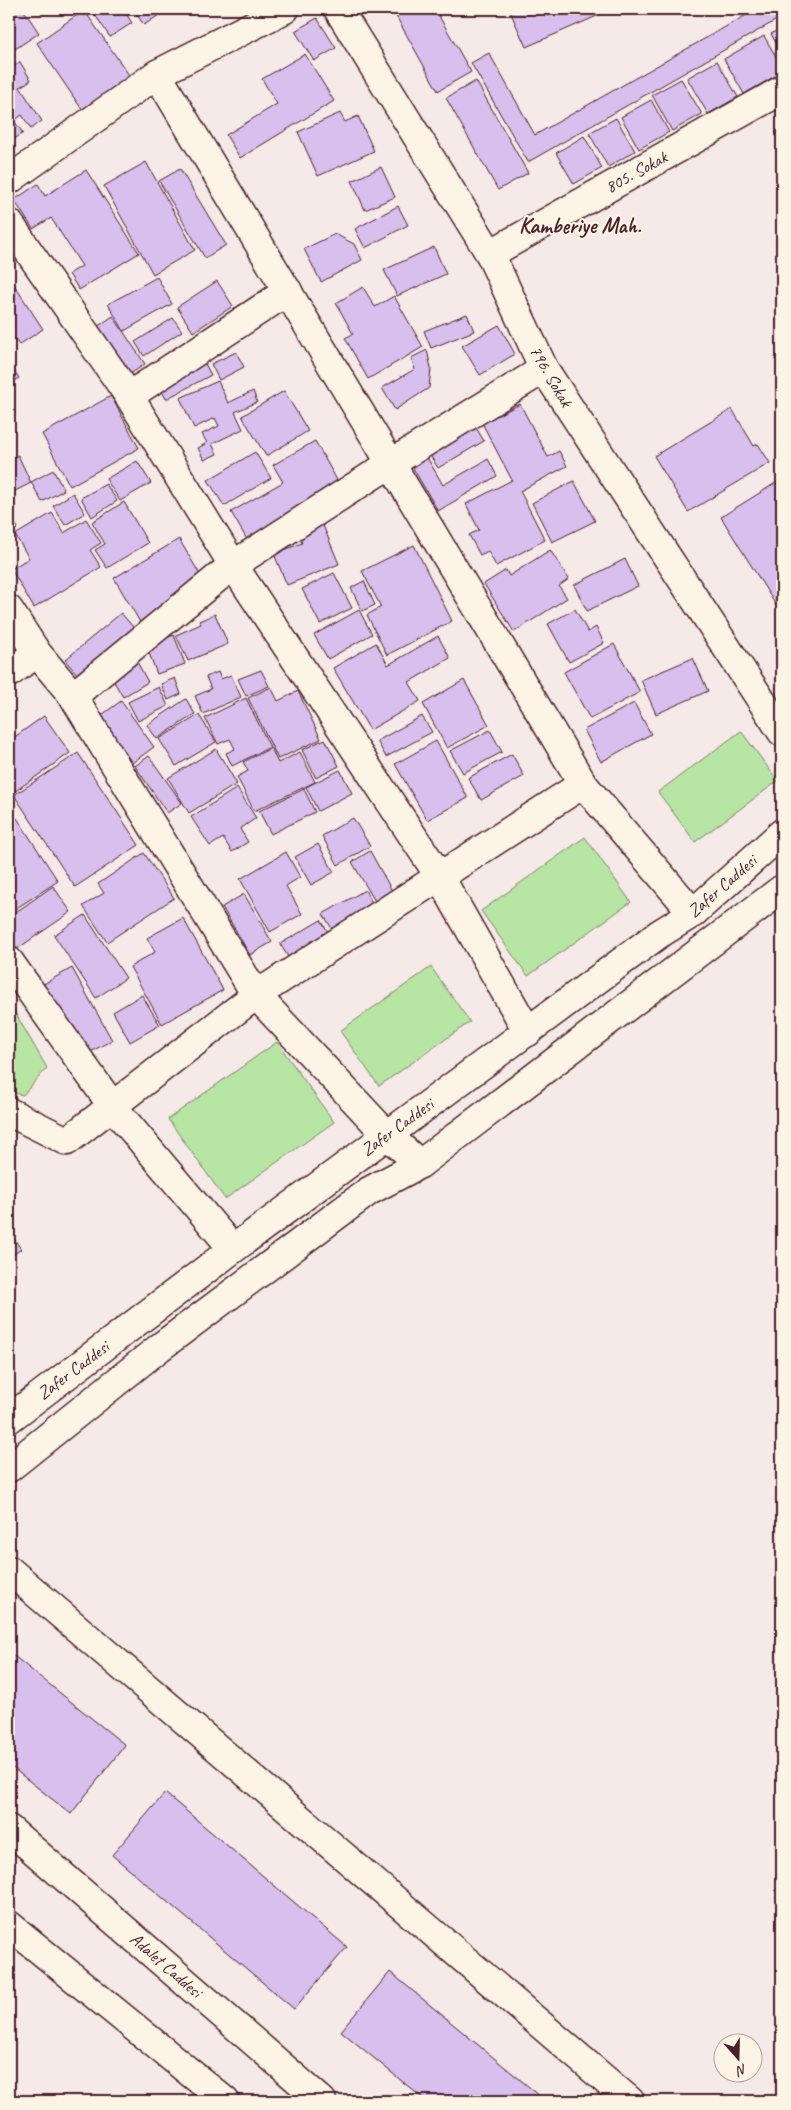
<svg xmlns="http://www.w3.org/2000/svg" width="791" height="2110" viewBox="0 0 791 2110" font-family="Caveat,sans-serif">
	<rect width="100%" height="100%" fill="#f5eae7"/>
	<filter id="ink" filterUnits="userSpaceOnUse"><feTurbulence type="fractalNoise" baseFrequency=".02" numOctaves="2"/><feDisplacementMap in="SourceGraphic" scale="10" xChannelSelector="R" yChannelSelector="G"/><feConvolveMatrix kernelMatrix="1 2 1 2 8 2 1 2 1" color-interpolation-filters="sRGB"/></filter>
	<g filter="url(#ink)">
		<g fill="#b6e5a4" stroke="#808268">
			<polygon points="741,731 778,781 695,842 658,792"/>
			<polygon points="585,837 631,902 528,976 481,911"/>
			<polygon points="431,967 470,1022 379,1086 340,1031"/>
			<polygon points="9,1002 47,1068 23,1095 9,1092"/>
			<polygon points="277,1042 334,1122 225,1199 168,1119"/>
		</g>
		<g fill="#d8bfee" stroke="#4a1f2b">
			<polygon points="13,9 23,9 39,33 15,49 9,39 9,12"/>
			<polygon points="91,9 123,9 132,23 110,37"/>
			<polygon points="133,9 168,9 144,25"/>
			<polygon points="392,9 435,9 471,72 438,91"/>
			<polygon points="509,9 613,9 526,47"/>
			<polygon points="757,9 782,9 782,17 528,162 471,63 489,53 535,135"/>
			<polygon points="84,10 131,78 83,111 37,43"/>
			<polygon points="317,18 336,48 314,61 295,31"/>
			<polygon points="782,27 782,53 771,34"/>
			<polygon points="764,36 782,67 782,72 744,94 724,59"/>
			<polygon points="305,54 334,101 240,158 226,135 277,104 262,79"/>
			<polygon points="717,61 738,97 708,114 687,78"/>
			<polygon points="20,62 31,80 20,87 42,121 31,129 22,115 14,121 23,133 9,143 9,70"/>
			<polygon points="681,79 702,114 672,131 652,95"/>
			<polygon points="476,81 528,173 498,190 446,98"/>
			<polygon points="651,100 669,132 639,149 621,117"/>
			<polygon points="340,113 345,122 358,116 374,151 318,176 298,132"/>
			<polygon points="616,118 635,151 608,167 589,133"/>
			<polygon points="584,136 602,168 574,184 556,153"/>
			<polygon points="146,162 195,250 153,274 104,186"/>
			<polygon points="381,167 395,197 365,210 352,181"/>
			<polygon points="180,169 226,245 205,258 159,181"/>
			<polygon points="86,170 139,253 79,290 69,274 82,266 51,218 33,229 14,200 38,184 45,196"/>
			<polygon points="398,206 408,225 365,248 355,229"/>
			<polygon points="335,234 354,244 362,260 321,282 304,249"/>
			<polygon points="434,247 446,274 397,296 384,270"/>
			<polygon points="9,277 43,329 19,345 9,330"/>
			<polygon points="157,277 172,304 124,331 108,304"/>
			<polygon points="217,281 233,306 193,332 177,307"/>
			<polygon points="363,287 375,307 394,296 423,347 368,379 345,338 353,334 336,303"/>
			<polygon points="467,314 474,331 431,348 424,331"/>
			<polygon points="113,316 145,364 129,375 97,327"/>
			<polygon points="173,318 182,331 144,356 135,342"/>
			<polygon points="499,325 515,354 480,375 462,346"/>
			<polygon points="427,350 431,368 429,388 395,410 382,388 415,369 411,358"/>
			<polygon points="236,352 244,367 219,380 211,364"/>
			<polygon points="203,360 211,375 166,399 158,383"/>
			<polygon points="9,362 19,378 9,385"/>
			<polygon points="218,381 228,403 253,391 257,402 235,412 243,429 212,444 217,454 204,460 198,448 207,443 202,434 219,426 215,418 194,428 180,398"/>
			<polygon points="284,391 308,431 266,456 242,416"/>
			<polygon points="111,396 139,448 70,486 42,434"/>
			<polygon points="520,404 548,457 559,451 567,466 520,491 545,540 496,566 488,551 480,555 469,535 479,530 466,504 512,480 482,423"/>
			<polygon points="732,409 754,446 758,444 770,463 688,512 654,456"/>
			<polygon points="469,416 484,441 438,468 423,444"/>
			<polygon points="315,441 342,489 249,543 231,512 283,482 273,465"/>
			<polygon points="255,452 271,478 224,506 208,480"/>
			<polygon points="425,454 443,485 488,459 497,476 438,511 410,463"/>
			<polygon points="18,455 31,483 9,494 9,460"/>
			<polygon points="137,461 151,483 120,501 106,479"/>
			<polygon points="53,470 64,490 42,502 31,482"/>
			<polygon points="782,479 782,615 721,517"/>
			<polygon points="574,481 595,521 552,542 532,503"/>
			<polygon points="106,484 117,501 92,517 81,498"/>
			<polygon points="73,493 85,513 65,525 53,506"/>
			<polygon points="124,502 148,543 107,568 95,550 105,544 92,522"/>
			<polygon points="9,512 18,528 9,534"/>
			<polygon points="52,513 64,533 86,519 101,543 90,550 101,567 34,608 11,569 29,558 15,535"/>
			<polygon points="322,523 339,564 287,585 274,554 302,543 298,533"/>
			<polygon points="179,539 205,583 140,622 114,578"/>
			<polygon points="414,545 452,621 387,655 367,615 381,607 362,571"/>
			<polygon points="550,550 569,579 559,586 567,598 514,632 484,584 506,570 509,576"/>
			<polygon points="625,559 638,586 587,611 574,585"/>
			<polygon points="334,573 352,608 320,624 302,589"/>
			<polygon points="364,581 375,605 362,611 351,588"/>
			<polygon points="575,609 588,632 596,627 604,643 569,662 548,624"/>
			<polygon points="359,610 372,634 328,659 314,635"/>
			<polygon points="121,613 139,634 83,681 65,660"/>
			<polygon points="215,614 228,644 188,661 176,635 201,624 199,621"/>
			<polygon points="9,633 19,648 9,655"/>
			<polygon points="174,635 185,664 157,674 146,645"/>
			<polygon points="438,636 450,658 409,682 420,701 370,730 333,668 376,643 388,665"/>
			<polygon points="614,644 640,692 590,719 564,672"/>
			<polygon points="693,658 708,691 656,714 641,680"/>
			<polygon points="136,660 148,682 123,697 110,675"/>
			<polygon points="261,670 269,686 246,696 238,679"/>
			<polygon points="218,672 221,679 231,675 241,697 203,714 195,696 211,689 206,677"/>
			<polygon points="175,678 181,694 168,700 161,684"/>
			<polygon points="464,680 489,725 447,748 423,704"/>
			<polygon points="159,687 168,706 138,721 128,702"/>
			<polygon points="271,687 278,701 298,691 321,739 278,759 248,698"/>
			<polygon points="246,698 270,747 232,766 226,753 235,749 230,739 218,744 205,718"/>
			<polygon points="186,699 195,714 157,739 147,725"/>
			<polygon points="121,701 154,747 132,763 99,717"/>
			<polygon points="634,703 651,734 601,762 584,730"/>
			<polygon points="199,715 216,742 176,766 159,739"/>
			<polygon points="44,716 70,753 14,792 9,785 9,741"/>
			<polygon points="422,716 432,732 386,757 377,741"/>
			<polygon points="490,730 502,752 463,773 450,751"/>
			<polygon points="325,739 339,766 316,778 302,750"/>
			<polygon points="436,741 468,798 427,820 395,764"/>
			<polygon points="271,748 278,763 300,752 315,782 254,811 237,777 248,771 243,762"/>
			<polygon points="216,749 237,784 189,813 168,778"/>
			<polygon points="78,753 139,845 75,887 14,795"/>
			<polygon points="512,754 524,776 481,800 468,778"/>
			<polygon points="149,756 182,803 167,813 135,766"/>
			<polygon points="340,770 352,793 318,811 306,787"/>
			<polygon points="237,788 256,818 240,829 248,842 232,852 223,838 210,846 191,817"/>
			<polygon points="304,789 315,812 271,834 259,811"/>
			<polygon points="17,818 58,881 9,913 9,824"/>
			<polygon points="353,818 370,846 338,865 322,836"/>
			<polygon points="318,844 334,872 311,885 295,857"/>
			<polygon points="370,851 396,898 379,908 352,862"/>
			<polygon points="286,852 300,877 286,886 302,914 270,932 240,879"/>
			<polygon points="144,853 174,898 107,942 83,906 104,893 98,884"/>
			<polygon points="53,886 71,912 11,953 9,951 9,917"/>
			<polygon points="365,890 378,913 337,937 323,914"/>
			<polygon points="244,894 272,942 250,955 222,907"/>
			<polygon points="85,915 126,978 96,998 54,935"/>
			<polygon points="183,918 223,990 162,1024 130,967 155,952 147,938"/>
			<polygon points="321,920 333,940 292,963 280,944"/>
			<polygon points="72,968 112,1040 80,1058 40,986"/>
			<polygon points="142,995 160,1025 130,1042 113,1012"/>
			<polygon points="9,1231 21,1249 9,1258"/>
			<polygon points="9,1652 125,1745 71,1814 9,1765"/>
			<polygon points="165,1793 347,1947 294,2009 112,1855"/>
			<polygon points="390,1972 546,2101 426,2101 341,2031"/>
		</g>
		<g fill="none" stroke-linecap="round" stroke-linejoin="round">
			<defs>
				<g id="minor">
					<polyline points="338,9 490,254 544,369 782,732"/>
					<polyline points="157,74 583,784 693,913"/>
					<polyline points="9,180 157,74 285,9"/>
					<polyline points="9,223 129,396 233,565 440,877 528,1032"/>
					<polyline points="490,254 782,90"/>
					<polyline points="129,396 288,291"/>
					<polyline points="9,610 37,653 73,696 256,995 387,1135 420,1164"/>
					<polyline points="9,673 37,653"/>
					<polyline points="73,696 233,565 390,464 544,369"/>
					<polyline points="9,961 113,1107 233,1249"/>
					<polyline points="9,1112 67,1141 256,995 583,784"/>
					<polyline points="9,1570 630,2101"/>
				</g>
				<g id="secondary">
					<polyline points="9,1419 233,1249 659,934 693,913 782,833"/>
					<polyline points="9,1468 159,1348 369,1191 420,1164 782,889"/>
					<polyline points="9,1829 322,2101"/>
					<polyline points="9,1925 225,2101"/>
				</g>
			</defs>
			<use href="#minor" stroke="#4a1f2b" stroke-width="31"/>
			<use href="#secondary" stroke="#4a1f2b" stroke-width="31"/>
			<use href="#minor" stroke="#fcf5e5" stroke-width="28"/>
			<use href="#secondary" stroke="#fcf5e5" stroke-width="28"/>
		</g>
	</g>
	<g text-anchor="middle" stroke-width="4" stroke-linejoin="round" paint-order="stroke">
		<g font-size="18" fill="#4a1f2b" stroke="#fcf5e5">
			<text transform="translate(636 172) rotate(-29)" y="6">805. Sokak</text>
			<text transform="translate(551 376) rotate(60)" y="6">796. Sokak</text>
			<text transform="translate(722 886) rotate(-41)" y="6">Zafer Caddesi</text>
			<text transform="translate(397 1127) rotate(-36)" y="6">Zafer Caddesi</text>
			<text transform="translate(73 1370) rotate(-37)" y="6">Zafer Caddesi</text>
			<text transform="translate(166 1965) rotate(41)" y="6">Adalet Caddesi</text>
		</g>
		<g font-size="22" font-weight="bold" fill="#4a1f2b" stroke="#fcf5e5">
			<text x="580" y="233">Kamberiye Mah.</text>
		</g>
	</g>
	<rect width="791" height="2110" fill="none" stroke="#fcf5e5" stroke-width="30"/>
	<rect x="15" y="15" width="761" height="2080" fill="none" stroke="#4a1f2b" stroke-width="2" filter="url(#ink)"/>
	<g transform="translate(738 2058) rotate(160)"><circle r="24" fill="#fcf5e5" stroke="#b59f9b"/>
	<path d="M0-4L9 19L0 12L-9 19Z" fill="#4a1f2b"/>
	<text y="-8" font-size="14" font-weight="bold" text-anchor="middle" fill="#4a1f2b">N</text>
	</g>
</svg>
